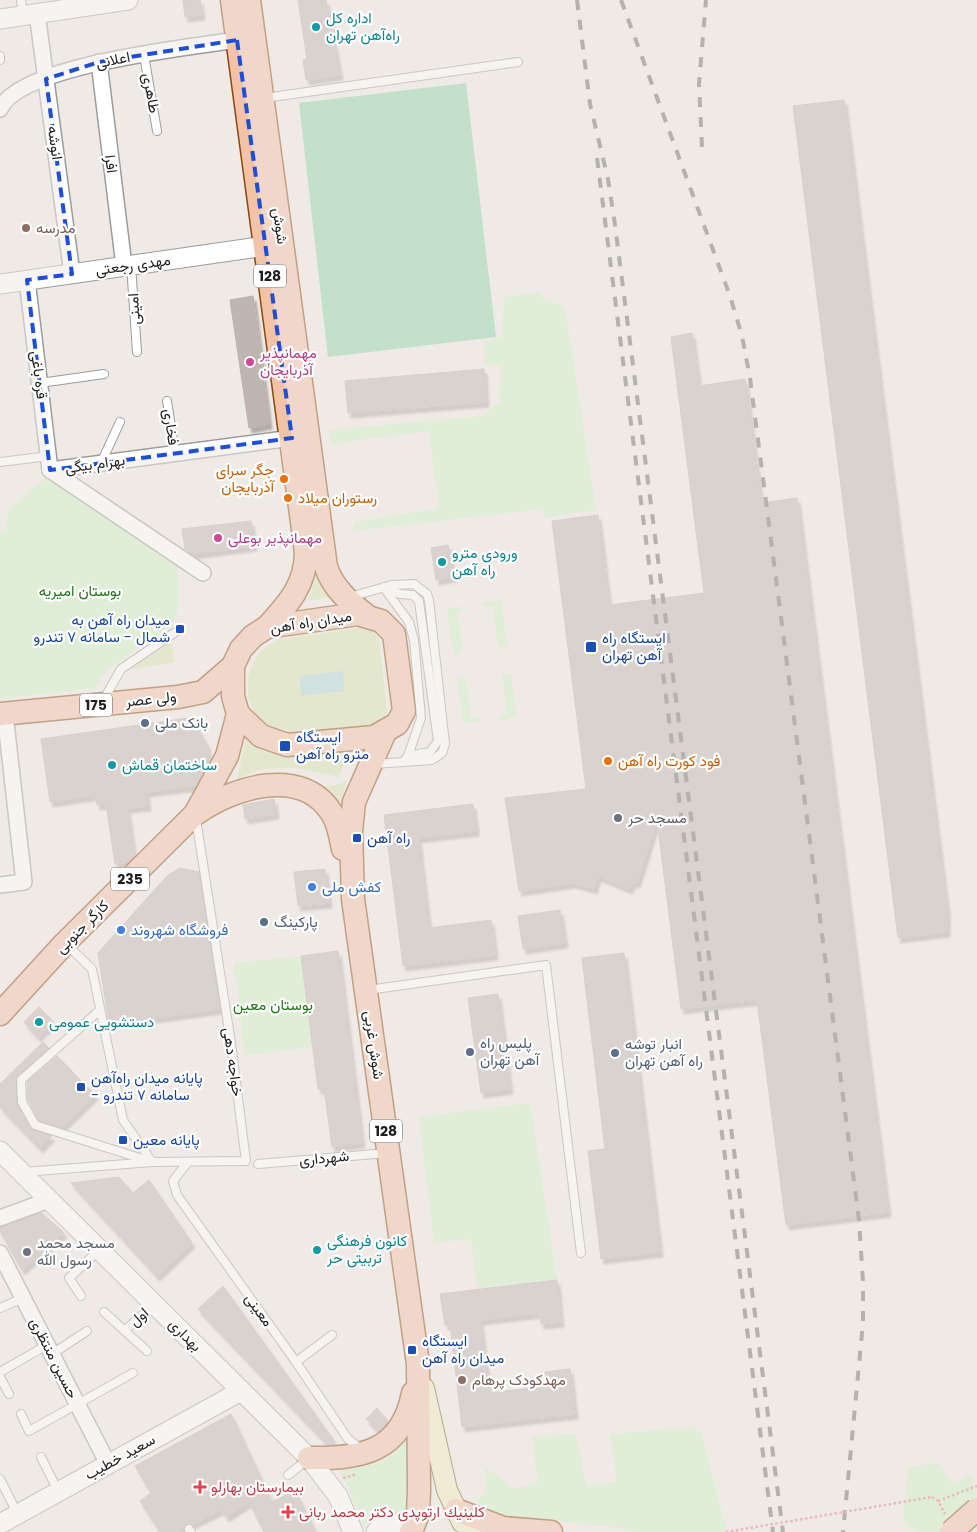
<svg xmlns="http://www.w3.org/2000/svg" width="977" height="1532" viewBox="0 0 977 1532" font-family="Poppins,Vazirmatn,sans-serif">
	<defs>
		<filter id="shadow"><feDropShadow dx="3" dy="5" stdDeviation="1" flood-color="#0004"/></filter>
	</defs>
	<rect width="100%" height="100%" fill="#efeae6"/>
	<g fill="#d5e4b1">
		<polygon points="314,562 324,589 331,597 307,601 312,589"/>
		<polygon points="363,627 373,631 379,639 387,710 385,719 376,727 296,738 272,730 256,717 248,697 248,678 252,665 260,651 277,640"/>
		<polygon points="170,638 175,662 128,670"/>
		<path d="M 247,733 L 364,745 L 346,758 L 339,777 C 303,769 269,759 237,780 Z"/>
		<polygon points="347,780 341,805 324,786 337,785"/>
	</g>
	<g fill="#cef4c8">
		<polygon points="539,293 545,300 565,307 596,510 544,518 542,509 354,531 355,522 439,508 429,431 331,444 329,430 482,416 499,402 501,366 485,364 484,342 502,337 504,297"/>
		<polygon points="52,473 178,560 177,614 171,625 105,672 95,688 0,699 0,532 6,531 8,511"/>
		<polygon points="501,600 507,645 498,646 493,606 483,607 483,603"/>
		<polygon points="466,606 467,610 457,612 463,652 454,654 447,609"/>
		<polygon points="511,673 517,717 498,720 498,716 507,714 502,674"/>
		<polygon points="466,678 471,718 481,717 481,721 463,723 457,679"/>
		<polygon points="301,956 313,1047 245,1055 234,963"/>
		<polygon points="530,1103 557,1280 477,1289 471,1239 434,1243 419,1117"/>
		<polygon points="693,1427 701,1432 727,1532 634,1532 628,1529 494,1514 476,1501 486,1492 485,1467 515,1489 538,1482 532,1437 576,1434 586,1486 617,1482 610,1434"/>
		<path d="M 413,1429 L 410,1493 L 405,1515 C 384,1506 380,1511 364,1525 L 340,1470 C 375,1467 394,1460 413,1429 Z"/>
		<polygon points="939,1462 952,1484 971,1475 977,1494 977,1532 919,1532 903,1522 908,1468"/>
	</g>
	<polygon fill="#8cd6a9" points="466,83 496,337 328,357 299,103"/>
	<polygon fill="#abd7d8" points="343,671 345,691 301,696 299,676"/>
	<g fill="#bfb5b3" stroke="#bfafaa" filter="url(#shadow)">
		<polygon points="183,0 200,0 202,15 185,17"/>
		<polygon points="298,0 326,0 340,75 306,80 303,60 307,59"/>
		<polygon points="844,100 947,910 947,932 898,938 793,106"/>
		<polygon points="253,296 269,424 249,428 230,300"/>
		<polygon points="692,333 699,386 745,379 761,503 797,498 888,1212 786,1225 757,1000 681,1009 657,820 637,883 633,882 629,889 598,876 594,889 572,883 519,891 505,798 586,789 552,521 598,515 609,605 704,593 671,337"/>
		<polygon points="484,369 486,402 348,413 345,381"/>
		<polygon points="251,521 254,546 192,554 185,549 182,529"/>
		<polygon points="448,545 453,577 436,580 431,548"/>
		<polygon points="188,718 197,727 207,744 209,762 196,786 146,792 148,806 127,808 134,855 128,862 115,864 106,804 97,805 96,795 50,802 41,739"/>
		<polygon points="274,799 276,814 245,819 243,805"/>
		<polygon points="473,804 476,831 418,838 429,928 491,920 495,955 403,966 384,815"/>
		<polygon points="180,868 199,872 220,1009 109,1024 98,953 167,876"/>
		<polygon points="325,869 329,903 298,906 294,872"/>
		<polygon points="560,910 565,943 523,949 518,916"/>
		<polygon points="338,951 362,1143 332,1147 324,1088 318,1089 301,956"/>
		<polygon points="624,953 660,1252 601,1259 588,1151 605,1149 582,958"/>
		<polygon points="498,994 510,1089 481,1093 468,998"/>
		<polygon points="39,1007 54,1022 38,1037 24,1022"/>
		<polygon points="43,1042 49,1048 17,1076 15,1080 17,1104 30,1128 52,1136 40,1148 0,1107 0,1084"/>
		<polygon points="57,1056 95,1095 62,1127 39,1120 28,1100 27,1082"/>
		<polygon points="119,1177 133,1193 149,1180 192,1243 157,1276 71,1183"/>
		<polygon points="42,1213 64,1233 22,1270 0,1231 0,1227"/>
		<polygon points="557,1280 561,1322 541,1324 540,1313 480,1320 489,1393 547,1386 545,1372 570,1369 575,1414 462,1427 450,1324 445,1325 440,1294"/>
		<polygon points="223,1286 335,1442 332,1444 328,1445 198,1309"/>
		<polygon points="377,1408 388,1421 378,1431 366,1419"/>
		<polygon points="231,1414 272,1502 295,1490 316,1532 264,1532 249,1502 226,1517 222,1509 192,1524 186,1524 177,1532 160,1532 140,1501 151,1493 135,1466"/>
	</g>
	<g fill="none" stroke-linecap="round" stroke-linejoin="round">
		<defs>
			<g id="service">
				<polyline points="21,0 23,15"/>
				<polyline points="144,55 157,131"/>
				<polyline points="0,56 0,60"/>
				<polyline points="265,98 518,62"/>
				<polyline points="131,265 137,352"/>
				<polyline points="40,383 104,374"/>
				<polyline points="167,401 175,453"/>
				<polyline points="0,462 49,456"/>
				<polyline points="101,463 120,422"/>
				<polyline points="384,587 400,594 413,595 419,601 438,741 430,752 408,756 403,762"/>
				<polyline points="385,589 409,622 414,640 421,718 408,756"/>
				<polyline points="350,597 392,585 414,584 427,594 429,600 445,744 442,753 432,760 374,764"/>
				<polyline points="103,701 121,669 180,629"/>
				<polyline points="67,945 92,969 123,1120 152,1162"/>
				<polyline points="368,990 546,965 581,1253"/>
				<polyline points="100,1010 21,1080 22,1102 35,1125 146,1160"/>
				<polyline points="188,1162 173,1181 177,1195 296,1362 348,1439 361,1449"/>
				<polyline points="258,1164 387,1153"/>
				<polyline points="24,1172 152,1162 246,1161 231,1043 196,819"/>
				<polyline points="81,1296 69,1278 99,1250"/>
				<polyline points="0,1308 23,1298"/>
				<polyline points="104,1312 147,1351"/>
				<polyline points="125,1330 154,1305"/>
				<polyline points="52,1354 87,1331"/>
				<polyline points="296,1362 332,1335"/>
				<polyline points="0,1372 47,1345"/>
				<polyline points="0,1377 9,1394"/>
				<polyline points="21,1414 29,1431 133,1373"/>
				<polyline points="41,1457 58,1491"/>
				<polyline points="288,1475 307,1460"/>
				<polyline points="0,1479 17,1513"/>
				<polyline points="189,1529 191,1532"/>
			</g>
			<g id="minor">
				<polyline points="37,13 72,274"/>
				<polyline points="99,62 124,266"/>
				<path d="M 0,109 C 20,65 190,47 237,40"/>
				<polyline points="27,280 50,470"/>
				<polyline points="50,470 292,438"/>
				<polyline points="50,470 203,573"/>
				<polyline points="0,885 24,882 5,714"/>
				<polyline points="0,1218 49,1200"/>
				<polyline points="0,1253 108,1464"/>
			</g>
			<g id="tertiary">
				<polyline points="0,19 128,0"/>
				<polyline points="0,284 266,246"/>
				<polyline points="0,1151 309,1458 338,1496 353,1532"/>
				<polyline points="0,1524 241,1391"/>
				<polyline points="376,1532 385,1522 397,1524 403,1532"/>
			</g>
			<polyline id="secondary" points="424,1388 447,1490 462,1522 474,1532"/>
			<g id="primary">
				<path d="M 232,0 L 306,552 C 306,585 288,604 267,627"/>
				<path d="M 249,0 L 326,567 C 333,588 349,602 366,615"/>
				<polygon points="358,614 381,621 394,634 404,711 397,724 374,737 287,745 261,736 238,714 233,696 233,666 241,649 253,636 267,627"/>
				<polyline points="0,714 178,697 203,692 233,666"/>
				<polyline points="385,732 354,802 351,831 353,899 418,1364 419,1490 418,1514 411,1532"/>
				<path d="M 197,813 C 234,787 301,766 331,812 C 339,823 340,836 343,849"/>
				<polyline points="0,1014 65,943 195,814 227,756 238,714"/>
				<path d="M 309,1458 C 361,1459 402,1452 413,1393"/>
				<polyline points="456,1510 503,1528 551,1532"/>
			</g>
		</defs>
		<use href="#service" stroke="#9c9c9c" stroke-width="10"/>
		<use href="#minor" stroke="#9c9c9c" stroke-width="18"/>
		<use href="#tertiary" stroke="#9c9c9c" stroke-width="21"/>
		<use href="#secondary" stroke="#6c6210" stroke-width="22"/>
		<use href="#primary" stroke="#8b470f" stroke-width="25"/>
		<g stroke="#ec7a87" stroke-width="2.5" stroke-dasharray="2.5 2.5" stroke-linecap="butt">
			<polyline points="343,1478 357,1474"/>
			<polyline points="932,1497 938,1501 945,1514"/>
			<polyline points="938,1501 977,1486"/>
		</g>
		<use href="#service" stroke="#fff" stroke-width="8"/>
		<use href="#minor" stroke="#fff" stroke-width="15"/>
		<use href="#tertiary" stroke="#fff" stroke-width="19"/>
		<use href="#secondary" stroke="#f3ebc0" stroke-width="20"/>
		<use href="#primary" stroke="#f3c2a7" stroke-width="22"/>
		<g stroke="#6d6d6d" stroke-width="4" stroke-dasharray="10 10" stroke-linecap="butt">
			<polyline points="577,0 590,104 608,179 615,225 783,1532"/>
			<polyline points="621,0 730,296 742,336 750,378 859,1220 863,1282 863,1323 843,1532"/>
			<polyline points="702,147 699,84 706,0"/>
			<polyline points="597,158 773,1532"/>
		</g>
		<defs>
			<polyline id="primary-bridge" points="951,1532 977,1509"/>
		</defs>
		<use href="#primary-bridge" stroke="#8b470f" stroke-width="25" stroke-linecap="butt"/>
		<polyline stroke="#ec7a87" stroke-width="2.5" stroke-dasharray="2.5 2.5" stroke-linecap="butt" points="726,1532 932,1497"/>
		<use href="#primary-bridge" stroke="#f3c2a7" stroke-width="22"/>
	</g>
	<path d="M0 0H977V1532H0ZM 237,40 L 292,438 L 50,470 L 27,280 L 72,274 L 46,79 L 99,62 Z" fill="#efeae6" fill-opacity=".55" fill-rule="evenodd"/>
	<path fill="none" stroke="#1d4ed8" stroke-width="4" stroke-dasharray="10 6" stroke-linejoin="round" d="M 237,40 L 292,438 L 50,470 L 27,280 L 72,274 L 46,79 L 99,62 Z"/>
	<g fill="#0f9aa8" stroke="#fff" stroke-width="2">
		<circle cx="316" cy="27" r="5"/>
		<circle cx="442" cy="562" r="5"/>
		<circle cx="112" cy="765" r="5"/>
		<circle cx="39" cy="1022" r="5"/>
		<circle cx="317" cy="1250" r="5"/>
	</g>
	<g fill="#8d6e63" stroke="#fff" stroke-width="2">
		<circle cx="26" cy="228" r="5"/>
		<circle cx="462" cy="1380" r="5"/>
	</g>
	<g fill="#d1479c" stroke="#fff" stroke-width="2">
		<circle cx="250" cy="362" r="5"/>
		<circle cx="218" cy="538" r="5"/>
	</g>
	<g fill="#e8710a" stroke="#fff" stroke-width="2">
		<circle cx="284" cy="479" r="5"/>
		<circle cx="288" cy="498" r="5"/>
		<circle cx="608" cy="761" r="5"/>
	</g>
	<g fill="#1a4fb4" stroke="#fff" stroke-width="2">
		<rect x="175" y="624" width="10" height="10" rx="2.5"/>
		<rect x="585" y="641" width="12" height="12" rx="2.5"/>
		<rect x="279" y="740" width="12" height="12" rx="2.5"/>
		<rect x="352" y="833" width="10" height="10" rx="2.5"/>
		<rect x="76" y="1082" width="10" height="10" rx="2.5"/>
		<rect x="118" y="1135" width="10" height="10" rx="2.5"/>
		<rect x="407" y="1345" width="10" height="10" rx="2.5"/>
	</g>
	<g fill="#5c6f8a" stroke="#fff" stroke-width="2">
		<circle cx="145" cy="723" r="5"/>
		<circle cx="264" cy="922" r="5"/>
		<circle cx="470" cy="1052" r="5"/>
		<circle cx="615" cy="1053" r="5"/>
	</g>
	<g fill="#6b7280" stroke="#fff" stroke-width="2">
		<circle cx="618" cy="818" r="5"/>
		<circle cx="27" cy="1252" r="5"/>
	</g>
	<g fill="#3f7fe0" stroke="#fff" stroke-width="2">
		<circle cx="312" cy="887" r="5"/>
		<circle cx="121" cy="930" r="5"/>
	</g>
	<g fill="#e0444e" stroke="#fff" stroke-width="2">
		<path d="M197.5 1479.5h5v5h5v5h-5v5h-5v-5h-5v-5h5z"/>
		<path d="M285.5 1504.5h5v5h5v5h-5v5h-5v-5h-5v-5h5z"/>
	</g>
	<g text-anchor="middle" stroke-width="4.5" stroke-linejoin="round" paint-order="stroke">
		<g fill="#fff" stroke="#626262" stroke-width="1">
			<rect x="254" y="264.5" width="32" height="23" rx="4"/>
			<rect x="80" y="693.5" width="32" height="23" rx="4"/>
			<rect x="111" y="867.5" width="38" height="23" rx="4"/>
			<rect x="370" y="1119.5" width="32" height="23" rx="4"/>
		</g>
		<g font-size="14" font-weight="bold" fill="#1f1f1f">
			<text x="270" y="281">128</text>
			<text x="96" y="710">175</text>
			<text x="130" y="884">235</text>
			<text x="386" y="1136">128</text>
		</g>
		<g font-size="15" fill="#0d838f" stroke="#fff" text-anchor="start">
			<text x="326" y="23">اداره کل<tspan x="326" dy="17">راه‌آهن تهران</tspan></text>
			<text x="452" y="558">ورودی مترو<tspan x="452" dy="17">راه آهن</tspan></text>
			<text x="122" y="770">ساختمان قماش</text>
			<text x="49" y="1027">دستشویی عمومی</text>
			<text x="327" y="1246">کانون فرهنگی<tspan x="327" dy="17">تربیتی حر</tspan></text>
		</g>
		<g font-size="15" fill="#1f1f1f" stroke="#fff">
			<text transform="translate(113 60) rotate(-11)" y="5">اعلانی</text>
			<text transform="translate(151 93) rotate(80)" y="5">طاهری</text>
			<text transform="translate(55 143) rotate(82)" y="5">انوشه</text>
			<text transform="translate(111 164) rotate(83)" y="5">افرا</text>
			<text transform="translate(280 226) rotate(82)" y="5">شوش</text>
			<text transform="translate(133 265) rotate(-8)" y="5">مهدی رجعتی</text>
			<text transform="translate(134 309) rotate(-94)" y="5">امینی</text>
			<text transform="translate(39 375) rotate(83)" y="5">قره باغی</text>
			<text transform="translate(171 427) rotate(82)" y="5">فخاری</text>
			<text transform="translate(95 464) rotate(-8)" y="5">بهرام بیگی</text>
			<text transform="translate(311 622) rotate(-9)" y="5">میدان راه آهن</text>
			<text transform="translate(151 699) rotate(-6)" y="5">ولی عصر</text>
			<text transform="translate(82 927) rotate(-45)" y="5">کارگر جنوبی</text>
			<text transform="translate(374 1045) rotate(82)" y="5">شوش غربی</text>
			<text transform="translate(233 1062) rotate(82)" y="5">خواجه دهی</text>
			<text transform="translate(324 1158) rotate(-5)" y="5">شهرداری</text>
			<text transform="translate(259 1310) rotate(54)" y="5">معینی</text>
			<text transform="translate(139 1317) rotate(-41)" y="5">اول</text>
			<text transform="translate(185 1335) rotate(45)" y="5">بهداری</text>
			<text transform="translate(54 1358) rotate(63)" y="5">حسین منتظری</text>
			<text transform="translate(120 1457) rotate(-29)" y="5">سعید خطیب</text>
		</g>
		<g font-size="15" fill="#785e54" stroke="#fff" text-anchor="start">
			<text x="36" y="233">مدرسه</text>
			<text x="472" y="1385">مهدکودک پرهام</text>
		</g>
		<g font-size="15" fill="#b23c85" stroke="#fff" text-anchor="start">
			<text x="260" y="358">مهمانپذیر<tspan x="260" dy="17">آذربایجان</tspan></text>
			<text x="228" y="543">مهمانپذیر بوعلی</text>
		</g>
		<g font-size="15" fill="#c56008" stroke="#fff" text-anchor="start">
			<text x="274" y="475" text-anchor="end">جگر سرای<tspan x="274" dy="17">آذربایجان</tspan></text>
			<text x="298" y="503">رستوران میلاد</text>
			<text x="618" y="766">فود کورت راه آهن</text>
		</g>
		<g font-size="15" fill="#237317" stroke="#fff">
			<text x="80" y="596">بوستان امیریه</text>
			<text x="273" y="1010">بوستان معین</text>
		</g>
		<g font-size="15" fill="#164399" stroke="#fff" text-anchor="start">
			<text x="170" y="625" text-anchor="end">میدان راه آهن به<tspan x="170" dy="17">شمال - سامانه ۷ تندرو</tspan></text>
			<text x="602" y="643">ایستگاه راه<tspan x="602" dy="17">آهن تهران</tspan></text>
			<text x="296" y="742">ایستگاه<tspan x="296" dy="17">مترو راه آهن</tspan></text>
			<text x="367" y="843">راه آهن</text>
			<text x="91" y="1083">پایانه میدان راه‌آهن<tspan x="91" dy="17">- سامانه ۷ تندرو</tspan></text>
			<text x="133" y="1145">پایانه معین</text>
			<text x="422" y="1346">ایستگاه<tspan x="422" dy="17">میدان راه آهن</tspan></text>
		</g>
		<g font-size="15" fill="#4e5e75" stroke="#fff" text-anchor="start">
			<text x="155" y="728">بانک ملی</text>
			<text x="274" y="927">پارکینگ</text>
			<text x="480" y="1048">پلیس راه<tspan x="480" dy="17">آهن تهران</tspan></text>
			<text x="625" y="1049">انبار توشه<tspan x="625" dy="17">راه آهن تهران</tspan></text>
		</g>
		<g font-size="15" fill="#5b616d" stroke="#fff" text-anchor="start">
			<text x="628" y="823">مسجد حر</text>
			<text x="37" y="1248">مسجد محمد<tspan x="37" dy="17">رسول الله</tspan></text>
		</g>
		<g font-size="15" fill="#366cbe" stroke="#fff" text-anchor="start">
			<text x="322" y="892">کفش ملی</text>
			<text x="131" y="935">فروشگاه شهروند</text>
		</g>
		<g font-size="15" fill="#be3a42" stroke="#fff" text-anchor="start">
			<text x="211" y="1492">بیمارستان بهارلو</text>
			<text x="299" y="1517">كلينيك ارتوپدى دكتر محمد ربانى</text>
		</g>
	</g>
</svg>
